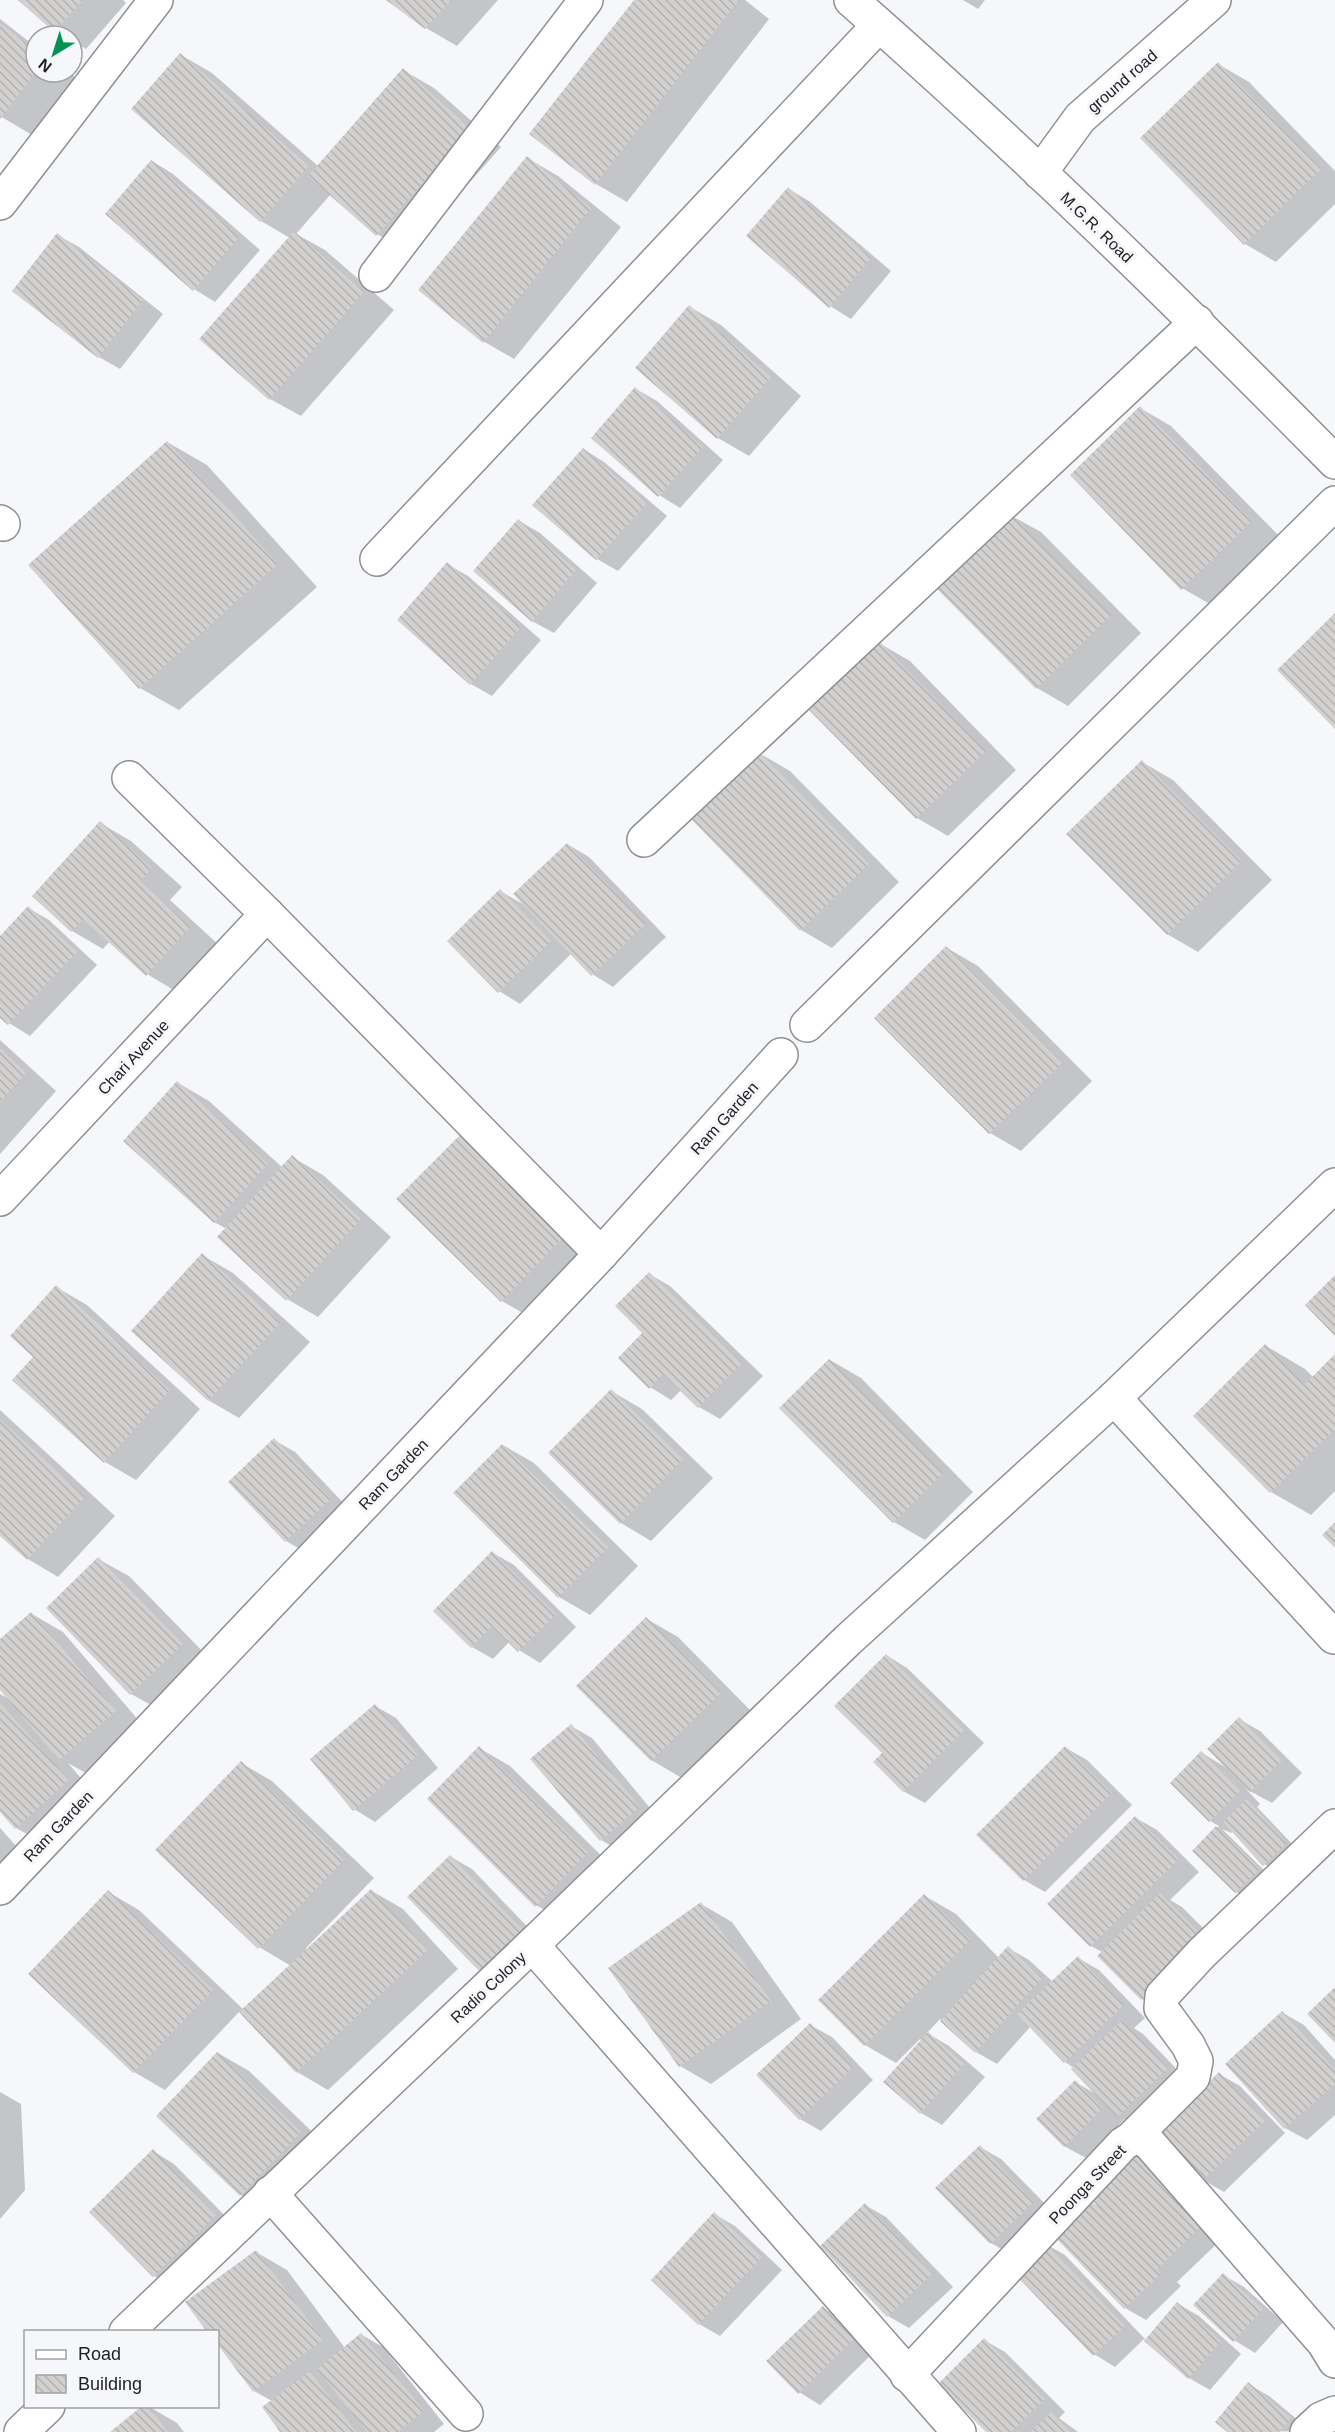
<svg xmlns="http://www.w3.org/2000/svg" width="1335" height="2432" viewBox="0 0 1335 2432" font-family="Helvetica,sans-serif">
	<defs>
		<pattern id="building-back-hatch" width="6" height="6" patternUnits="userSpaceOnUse" patternTransform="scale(1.5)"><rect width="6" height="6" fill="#d3d1cf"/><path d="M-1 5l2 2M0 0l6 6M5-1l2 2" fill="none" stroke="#b5b3b1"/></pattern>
	</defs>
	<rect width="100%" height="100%" fill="#f6f7fa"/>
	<g fill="#0003">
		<polygon points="20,0 123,0 126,3 86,49 72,41 72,36 64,36 55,31"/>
		<polygon points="388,0 498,0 457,46 426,28"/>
		<polygon points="635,0 745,0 769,19 627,202 596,184"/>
		<polygon points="963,0 985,0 978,9"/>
		<polygon points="0,19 36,47 36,72 69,72 76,78 32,135 0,116"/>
		<polygon points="181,55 212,73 318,166 403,70 434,88 501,147 408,252 377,234 331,194 296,234 325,250 394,310 301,416 270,399 290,238 261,221"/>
		<polygon points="1218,64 1249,82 1335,171 1335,204 1276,262 1245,244"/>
		<polygon points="527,158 558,176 621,227 514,359 483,341"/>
		<polygon points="152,161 173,174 260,250 215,302 194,289"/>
		<polygon points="788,189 809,201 891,271 851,319 830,306"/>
		<polygon points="57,235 79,247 163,314 120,369 99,357"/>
		<polygon points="690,307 721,325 801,396 749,456 718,438"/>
		<polygon points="636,389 657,401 723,460 680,508 659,495"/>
		<polygon points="1140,408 1171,426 1282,539 1213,606 1182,588"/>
		<polygon points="167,442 207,465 317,587 179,710 140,688"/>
		<polygon points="583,449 604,462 667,516 618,571 597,559"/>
		<polygon points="1010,515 1041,532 1141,633 1068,706 1037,688"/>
		<polygon points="519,521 540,533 597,583 554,633 532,621"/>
		<polygon points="447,564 468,576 541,640 492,696 471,684 399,620"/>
		<polygon points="879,643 910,661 1016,770 948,836 917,818"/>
		<polygon points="759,753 790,771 899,882 832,948 801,930 692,818"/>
		<polygon points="1142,762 1173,780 1272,880 1198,952 1167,934"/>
		<polygon points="100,823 131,841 182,887 170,900 220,946 177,992 147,974 110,941 103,949 72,931"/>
		<polygon points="567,844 589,857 666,937 613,987 592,974 572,953 520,1004 499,991 500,891 523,904"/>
		<polygon points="28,908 49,920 97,965 30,1036 9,1023 0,1016 0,938"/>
		<polygon points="947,948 978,966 1092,1081 1021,1151 990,1133"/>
		<polygon points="0,1040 56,1091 0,1154"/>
		<polygon points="178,1083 209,1101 283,1168 292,1157 323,1175 391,1237 318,1317 287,1299 227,1229 214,1222"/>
		<polygon points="461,1136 595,1254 533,1319 502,1301"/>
		<polygon points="202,1255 233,1273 310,1342 239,1418 208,1400"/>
		<polygon points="649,1274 670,1286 763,1376 720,1419 699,1407 681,1390 671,1400 650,1387 644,1333"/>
		<polygon points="56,1287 87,1305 200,1409 136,1480 105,1462 14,1380 36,1357"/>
		<polygon points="1266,1346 1305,1369 1314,1378 1335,1356 1335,1491 1311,1515 1271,1492"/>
		<polygon points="830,1360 861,1378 973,1492 925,1540 894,1522"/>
		<polygon points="611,1391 642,1409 713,1478 651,1541 621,1523"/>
		<polygon points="0,1410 115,1516 58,1577 28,1559 0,1533"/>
		<polygon points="274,1440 295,1452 351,1511 307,1553 286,1541"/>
		<polygon points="503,1445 534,1463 638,1566 590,1615 559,1597"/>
		<polygon points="493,1553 514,1565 576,1627 540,1663 519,1650 510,1641 493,1659 472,1647"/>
		<polygon points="98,1559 129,1576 213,1662 162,1711 131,1694"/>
		<polygon points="32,1614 63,1632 146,1729 91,1776 68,1763 99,1799 47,1845 16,1828 0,1810 0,1694 9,1699 0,1687 0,1640"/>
		<polygon points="647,1619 678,1637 751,1711 682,1778 651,1760"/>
		<polygon points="886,1655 907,1668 984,1743 925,1803 903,1791 884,1753"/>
		<polygon points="375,1706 396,1718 438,1768 375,1822 354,1809"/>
		<polygon points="1239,1719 1260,1731 1302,1773 1272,1803 1246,1789 1260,1804 1257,1807 1297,1849 1275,1870 1264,1864 1233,1831 1231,1833 1222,1829 1269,1875 1246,1898 1236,1892 1194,1851 1219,1826 1210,1821 1202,1753 1227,1768"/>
		<polygon points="571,1726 592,1738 660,1820 622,1852 601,1840"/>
		<polygon points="479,1748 510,1766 618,1872 567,1923 536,1905"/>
		<polygon points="1066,1748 1087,1760 1132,1805 1045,1892 1024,1880 978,1835"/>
		<polygon points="241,1763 272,1781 374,1878 306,1948 308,1950 372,1891 403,1909 458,1969 328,2090 297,2072 240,2011 165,2090 134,2072 30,1974 108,1892 139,1910 244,2010 291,1966 259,1947"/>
		<polygon points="1136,1818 1157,1830 1199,1872 1170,1900 1182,1907 1225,1950 1163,2011 1142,1999 1102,1952 1091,1946"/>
		<polygon points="0,1828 17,1847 0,1862"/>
		<polygon points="451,1857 472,1869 542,1942 501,1982 480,1969"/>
		<polygon points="925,1896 956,1914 999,1958 1008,1948 1029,1960 1053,1982 1078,1958 1099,1970 1145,2018 1134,2028 1143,2034 1188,2081 1139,2128 1125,2119 1086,2158 1064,2146 1075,2082 1096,2094 1074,2068 1065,2062 1031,2026 997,2064 976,2052 940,2019 927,2033 949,2046 985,2077 942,2125 921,2113 922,2041 920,2039 896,2063 865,2045 820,2000"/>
		<polygon points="701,1904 732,1922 801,2019 711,2084 680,2066"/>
		<polygon points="1283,2013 1304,2025 1335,2060 1335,2115 1307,2140 1285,2128 1227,2064"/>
		<polygon points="810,2025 832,2037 873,2080 821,2131 800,2119"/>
		<polygon points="218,2053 249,2071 331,2150 272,2213 241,2195 159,2116"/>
		<polygon points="1219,2074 1240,2086 1285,2133 1224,2192 1203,2180"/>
		<polygon points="0,2092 21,2104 25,2190 0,2219"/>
		<polygon points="980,2147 1001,2159 1055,2214 1012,2255 991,2243 937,2188"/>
		<polygon points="153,2151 174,2164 237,2228 175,2288 154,2276 92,2212"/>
		<polygon points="1137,2153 1226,2235 1177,2282 1181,2286 1146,2320 1125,2308 1089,2201 1098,2206"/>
		<polygon points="865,2205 886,2217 953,2287 909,2328 888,2316"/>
		<polygon points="714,2214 735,2226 782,2270 720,2336 699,2324"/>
		<polygon points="1044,2243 1065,2255 1146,2340 1178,2304 1199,2316 1241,2354 1210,2390 1189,2378 1144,2339 1115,2367 1094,2354"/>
		<polygon points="256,2252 287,2270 345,2348 362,2335 383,2347 444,2424 434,2432 282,2432 272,2401 254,2391 218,2343 218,2332"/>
		<polygon points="1223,2275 1244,2287 1283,2322 1255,2353 1234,2340"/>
		<polygon points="823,2308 844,2320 875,2351 820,2405 799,2392"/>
		<polygon points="984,2340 1005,2352 1065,2412 1059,2418 1078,2432 988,2432"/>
		<polygon points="1248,2384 1269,2396 1311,2431 1229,2432"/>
		<polygon points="148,2406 177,2423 184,2432 112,2432"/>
	</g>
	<g fill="url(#building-back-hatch)">
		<polygon points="18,0 83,0 54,32"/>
		<polygon points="386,0 451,0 425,29"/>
		<polygon points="634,0 739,0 595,185 529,134"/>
		<polygon points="0,23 36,51 36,72 0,119"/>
		<polygon points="180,53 309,166 260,222 131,109"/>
		<polygon points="1218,62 1321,169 1244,245 1140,138"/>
		<polygon points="403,68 471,129 376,236 308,176"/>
		<polygon points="527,156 591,208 483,343 418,290"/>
		<polygon points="151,160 239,237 193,291 105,214"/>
		<polygon points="788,187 871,258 829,308 746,236"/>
		<polygon points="294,231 364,292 269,400 199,339"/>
		<polygon points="57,233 143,300 98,358 12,291"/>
		<polygon points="689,305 771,377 717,439 635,368"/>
		<polygon points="635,387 703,447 658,497 591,438"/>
		<polygon points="1140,406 1252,521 1181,590 1070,475"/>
		<polygon points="167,441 278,564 139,689 28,565"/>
		<polygon points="583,448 647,503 596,560 532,505"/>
		<polygon points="1010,513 1111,615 1036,689 934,586"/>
		<polygon points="518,519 576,570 532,622 473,571"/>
		<polygon points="447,562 521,627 470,685 397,620"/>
		<polygon points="1335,613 1335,729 1277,670"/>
		<polygon points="879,641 986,751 916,819 808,709"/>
		<polygon points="758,751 869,864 800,931 690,818"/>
		<polygon points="1142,760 1242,861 1167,935 1066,834"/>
		<polygon points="100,821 152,868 140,881 190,927 146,976 83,919 71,932 32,896"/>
		<polygon points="567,843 646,924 591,976 513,894"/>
		<polygon points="500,889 551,941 498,993 447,941"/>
		<polygon points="28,906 77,952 8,1025 0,1018 0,936"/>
		<polygon points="946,946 1062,1063 989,1134 874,1018"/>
		<polygon points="0,1048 26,1073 0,1102"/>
		<polygon points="177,1081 268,1164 214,1223 123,1141"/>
		<polygon points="461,1134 565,1236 501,1302 396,1199"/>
		<polygon points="292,1155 361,1219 286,1301 217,1237"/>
		<polygon points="202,1253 280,1323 208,1401 131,1331"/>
		<polygon points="649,1272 742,1363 698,1408 663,1374 649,1389 618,1358 642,1333 615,1306"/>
		<polygon points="1335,1275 1335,1336 1305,1305"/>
		<polygon points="56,1285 170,1390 104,1463 12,1380 33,1357 10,1336"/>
		<polygon points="1265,1344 1305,1384 1335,1354 1335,1429 1270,1493 1193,1416"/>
		<polygon points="829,1359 943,1473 893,1523 779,1408"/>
		<polygon points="611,1389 683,1459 620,1524 548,1453"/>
		<polygon points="0,1419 85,1497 27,1560 0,1536"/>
		<polygon points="274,1438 331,1499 285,1542 228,1482"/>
		<polygon points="502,1444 608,1547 558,1598 453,1493"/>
		<polygon points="1335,1522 1335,1548 1322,1535"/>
		<polygon points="492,1551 556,1614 518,1652 492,1626 471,1648 433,1611"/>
		<polygon points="98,1557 183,1644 130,1695 46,1608"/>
		<polygon points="31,1612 116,1711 59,1760 0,1690 0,1639"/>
		<polygon points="646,1617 721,1693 651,1761 576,1686"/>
		<polygon points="886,1654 964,1730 903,1792 873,1762 882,1753 834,1706"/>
		<polygon points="0,1703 69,1780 15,1829 0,1812"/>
		<polygon points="375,1704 418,1755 353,1811 310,1759"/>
		<polygon points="1239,1717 1282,1760 1250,1792 1207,1749"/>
		<polygon points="571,1724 640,1807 600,1841 530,1759"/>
		<polygon points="479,1746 588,1853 535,1907 427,1799"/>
		<polygon points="1065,1746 1112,1793 1023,1881 976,1835"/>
		<polygon points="1201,1751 1240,1791 1209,1822 1170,1783"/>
		<polygon points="241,1761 344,1860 258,1949 155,1850"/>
		<polygon points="1247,1799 1287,1843 1263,1866 1223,1822"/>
		<polygon points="1135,1816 1179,1859 1090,1947 1047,1904"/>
		<polygon points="1216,1826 1260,1869 1235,1893 1192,1851"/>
		<polygon points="450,1855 522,1929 479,1971 407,1897"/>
		<polygon points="371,1889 428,1950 296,2073 239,2012"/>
		<polygon points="108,1890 213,1990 133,2073 28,1974"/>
		<polygon points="1160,1893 1204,1938 1141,2000 1097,1956"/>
		<polygon points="924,1894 971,1940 864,2046 818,2000"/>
		<polygon points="701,1902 771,2001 679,2067 608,1968"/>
		<polygon points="1008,1946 1042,1978 975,2053 940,2021"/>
		<polygon points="1078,1956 1124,2005 1064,2063 1017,2014"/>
		<polygon points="1335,1987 1335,2043 1307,2014"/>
		<polygon points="1282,2011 1335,2070 1335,2084 1284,2129 1225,2064"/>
		<polygon points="1122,2020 1168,2068 1117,2117 1071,2069"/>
		<polygon points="810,2023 853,2067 799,2120 756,2075"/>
		<polygon points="928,2032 964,2064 920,2114 883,2082"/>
		<polygon points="217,2052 301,2132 240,2196 156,2116"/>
		<polygon points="1219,2072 1265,2121 1202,2181 1156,2133"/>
		<polygon points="1075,2080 1103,2108 1064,2147 1036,2119"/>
		<polygon points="980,2145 1034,2202 990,2244 935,2188"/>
		<polygon points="153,2149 216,2215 153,2277 89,2212"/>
		<polygon points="1136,2151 1205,2223 1157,2269 1161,2274 1124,2309 1052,2234 1089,2199 1132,2242 1089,2197"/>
		<polygon points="865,2203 932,2274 887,2317 820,2246"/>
		<polygon points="714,2212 762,2257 698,2325 651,2280"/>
		<polygon points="1043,2241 1125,2326 1093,2356 1012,2271"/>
		<polygon points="256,2250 323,2340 253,2392 218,2345 218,2332 207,2332 185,2302"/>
		<polygon points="1223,2273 1263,2309 1233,2342 1193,2305"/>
		<polygon points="1177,2302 1221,2341 1188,2379 1144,2341"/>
		<polygon points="823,2306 855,2338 798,2394 766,2361"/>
		<polygon points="361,2333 424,2411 398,2432 367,2432 317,2369"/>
		<polygon points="984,2338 1045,2399 1011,2432 986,2432 938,2384"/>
		<polygon points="310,2371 356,2432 280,2432 262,2407"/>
		<polygon points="1248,2382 1291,2418 1279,2432 1227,2432 1215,2422"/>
		<polygon points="142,2406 148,2406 168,2432 110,2432"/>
		<polygon points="1051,2412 1070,2432 1030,2432"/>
	</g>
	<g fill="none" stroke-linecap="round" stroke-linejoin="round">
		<defs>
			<g id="street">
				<path d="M 851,0 C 1019,147 1178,303 1335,462"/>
				<polyline points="1040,173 1080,118 1214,0"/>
				<polyline points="0,203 156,0"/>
				<polyline points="376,275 586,0"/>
				<polyline points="0,522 3,524"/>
				<polyline points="377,559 879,25"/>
				<polyline points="129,778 267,914 601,1254"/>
				<polyline points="644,840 1197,322"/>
				<polyline points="807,1025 1335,503"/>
				<polyline points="0,1199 267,914"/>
				<polyline points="1114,1398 1334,1637"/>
				<polyline points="0,1888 601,1254 781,1055"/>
				<polyline points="532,1945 959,2432"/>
				<polyline points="1132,2138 1193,2077 1196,2061 1188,2045 1161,2008 1162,1996 1202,1953 1335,1826"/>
				<polyline points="270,2193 466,2414"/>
				<polyline points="126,2332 532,1945 848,1640 1114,1398 1335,1185"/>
				<path d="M 907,2375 L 1123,2144 C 1133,2137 1138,2136 1149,2143 L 1324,2343 L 1335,2361"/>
				<polyline points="21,2432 48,2406"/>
				<polyline points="1307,2432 1321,2419 1335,2413"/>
			</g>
		</defs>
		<use href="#street" stroke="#8f9092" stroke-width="36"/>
		<use href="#street" stroke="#fff" stroke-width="33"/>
	</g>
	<g text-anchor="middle" stroke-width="6" stroke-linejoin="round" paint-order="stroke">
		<g font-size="16" fill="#1f1f20" stroke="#f6f7fa">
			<text transform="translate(1122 81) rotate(-41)" y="6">ground road</text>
			<text transform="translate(1097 227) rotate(44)" y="6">M.G.R. Road</text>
			<text transform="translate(133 1057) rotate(-47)" y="6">Chari Avenue</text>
			<text transform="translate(724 1118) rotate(-48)" y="6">Ram Garden</text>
			<text transform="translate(393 1474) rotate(-46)" y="6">Ram Garden</text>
			<text transform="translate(58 1826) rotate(-46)" y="6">Ram Garden</text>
			<text transform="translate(488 1987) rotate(-43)" y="6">Radio Colony</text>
			<text transform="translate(1087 2184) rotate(-46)" y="6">Poonga Street</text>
		</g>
	</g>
	<rect x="24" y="2330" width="195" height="78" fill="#f6f7fa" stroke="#a0a1a3" stroke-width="1.5"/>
	<rect x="36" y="2350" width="30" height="9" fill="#ffffff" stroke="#a0a1a3" stroke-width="1.5"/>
	<text x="78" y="2360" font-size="18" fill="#1f1f20">Road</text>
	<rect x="36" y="2375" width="30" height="18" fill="url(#building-back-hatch)" stroke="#a0a1a3" stroke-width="1.5"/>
	<text x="78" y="2390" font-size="18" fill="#1f1f20">Building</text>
	<g transform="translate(54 54) rotate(218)"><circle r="28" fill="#f6f7fa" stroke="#a0a1a3" stroke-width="1.5"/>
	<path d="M0-4.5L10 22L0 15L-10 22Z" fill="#039353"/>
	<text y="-9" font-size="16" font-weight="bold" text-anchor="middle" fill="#1f1f20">N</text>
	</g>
</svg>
